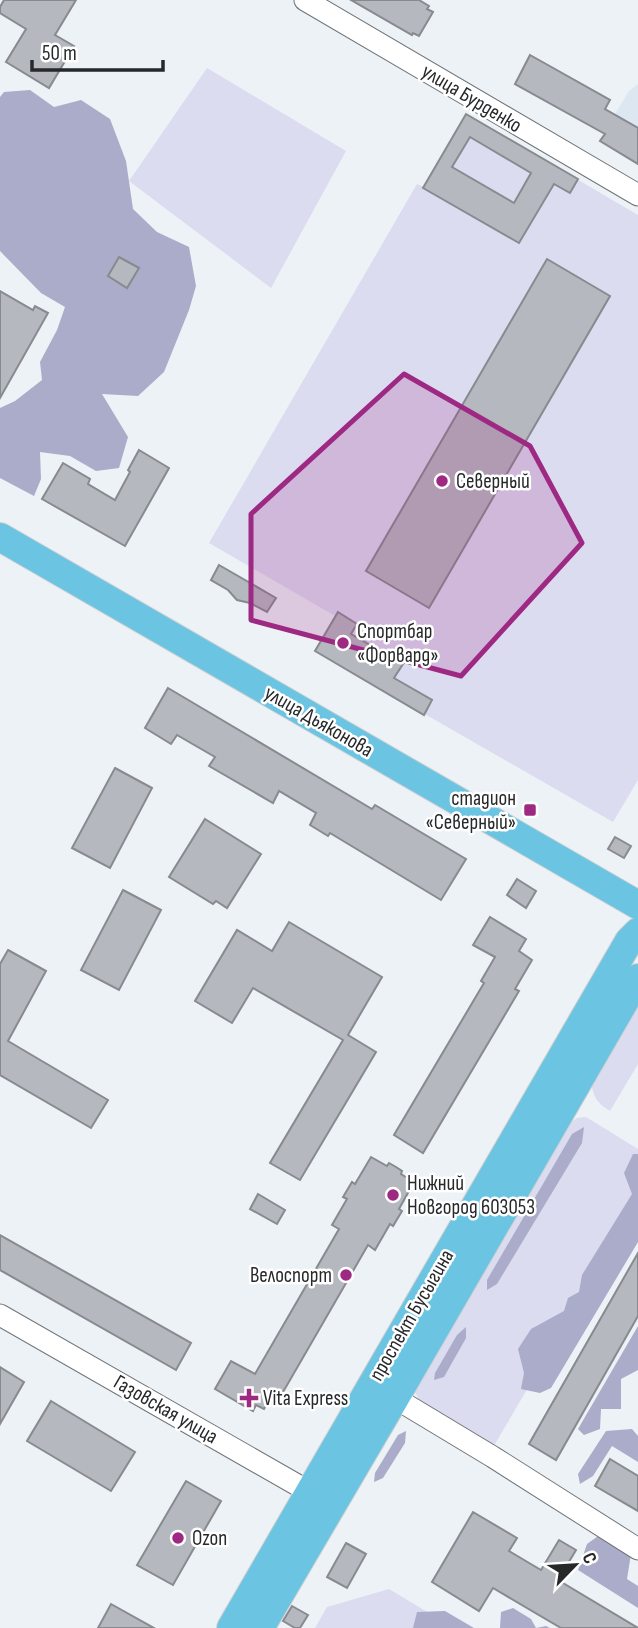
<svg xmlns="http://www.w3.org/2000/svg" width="638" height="1628" viewBox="0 0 638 1628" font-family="'Sofia Sans Condensed',sans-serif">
	<rect width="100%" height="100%" fill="#edf2f7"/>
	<polygon fill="#dce7f1" points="638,84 638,164 599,140 629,91"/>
	<g fill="#dbdcf0">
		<polygon points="207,68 346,151 271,288 129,181"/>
		<polygon points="466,114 638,215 638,780 613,822 315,651 335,616 209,543 417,184 424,187"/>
		<path d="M 638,1002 L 638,1064 L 610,1111 C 597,1103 593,1097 591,1081 Z"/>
		<polygon points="586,1117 638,1149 638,1201 492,1449 420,1402 415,1392 418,1380 566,1125 577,1118"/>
		<polygon points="389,1589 454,1628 315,1628 327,1607"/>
	</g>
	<g fill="#aaacc9">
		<polygon points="30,90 54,107 81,100 110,119 126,161 133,209 157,232 189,247 196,286 189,310 164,372 138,396 102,394 128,437 119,468 96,471 70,456 40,452 41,479 34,496 0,478 0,408 15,401 42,380 40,362 57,330 65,307 41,293 0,251 0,97 4,92"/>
		<polygon points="584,1127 582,1143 497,1284 487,1290 487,1280 572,1134"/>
		<polygon points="633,1154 638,1154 638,1242 551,1388 540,1393 521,1389 524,1373 518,1349 531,1329 564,1311 568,1298 579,1292 582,1275 632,1194 624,1173"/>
		<polygon points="638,1326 638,1370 621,1379 621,1409 601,1409 600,1429 584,1435 578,1429"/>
		<polygon points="466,1327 466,1338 444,1377 434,1380 435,1373 457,1335"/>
		<polygon points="632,1429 638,1436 638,1462 612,1446 593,1476 580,1484 578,1474 606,1431"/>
		<polygon points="406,1431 405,1443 383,1478 374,1482 375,1473 398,1435"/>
		<polygon points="601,1534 631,1554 627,1579 638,1586 638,1608 578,1570 587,1544"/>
		<polygon points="513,1608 531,1619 536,1628 546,1626 550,1628 500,1628 501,1612"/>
		<polygon points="445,1611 474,1628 413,1628 417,1612"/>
	</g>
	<g fill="#b5b8be" stroke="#878a8f" stroke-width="2" fill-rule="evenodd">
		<polygon points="4,0 76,0 55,35 74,46 49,88 6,62 26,29 0,13 0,7"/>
		<polygon points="351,0 419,0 429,6 427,9 433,12 419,36 413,33 412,35"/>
		<polygon points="530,55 610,100 605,109 638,128 638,164 600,141 605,134 515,84"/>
		<path d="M 466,114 L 578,179 L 570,193 L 554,184 L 519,243 L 423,188 ZM 470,137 L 531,173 L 514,203 L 452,167 Z"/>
		<polygon points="119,257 139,268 127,288 108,276"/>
		<polygon points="547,259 610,296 429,608 366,571"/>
		<polygon points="0,291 33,310 35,306 48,313 0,398"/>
		<polygon points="139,450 169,468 125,546 42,499 63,463 90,479 88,484 115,500 130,472 128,470"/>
		<polygon points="219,565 276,598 267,612 250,603 237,600 228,590 211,580"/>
		<polygon points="338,612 357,624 351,634 403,664 394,678 432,700 424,715 315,651"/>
		<polygon points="168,688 372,809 375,805 466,859 441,900 330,833 328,836 310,825 316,813 279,791 273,803 209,766 215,757 177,735 171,744 145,728"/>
		<polygon points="115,768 152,788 110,868 72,848"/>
		<polygon points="205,819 261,854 227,908 216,901 213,904 169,877"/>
		<polygon points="615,837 631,846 624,858 608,849"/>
		<polygon points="517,879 536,891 526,908 507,895"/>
		<polygon points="123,890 161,910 119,990 81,970"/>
		<polygon points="490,917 526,939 519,951 532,960 515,989 519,991 423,1153 394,1135 484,983 481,981 495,957 473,945"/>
		<polygon points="289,922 382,977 348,1035 376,1052 300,1180 270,1163 343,1040 253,988 232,1023 195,1001 237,930 272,951"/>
		<polygon points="8,950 46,971 8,1041 108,1100 91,1128 0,1075 0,964"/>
		<polygon points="371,1157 387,1166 389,1163 396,1167 402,1171 401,1174 414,1182 399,1209 402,1211 393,1226 390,1224 375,1250 368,1245 275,1406 268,1402 264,1409 256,1405 253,1411 215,1389 231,1361 255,1374 339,1229 332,1225 347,1199 343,1197 352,1182 355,1184"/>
		<polygon points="258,1194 285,1210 277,1224 250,1209"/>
		<polygon points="0,1235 191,1343 176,1370 0,1270"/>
		<polygon points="638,1253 638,1316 556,1460 529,1444"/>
		<polygon points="0,1367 24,1382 0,1424"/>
		<polygon points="51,1401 135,1452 111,1491 27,1441"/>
		<polygon points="610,1459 638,1476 638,1511 595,1486"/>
		<polygon points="186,1481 221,1501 173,1585 137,1565"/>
		<polygon points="473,1512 517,1538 509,1551 541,1570 559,1540 576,1550 558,1580 638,1628 561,1628 493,1588 479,1611 432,1582"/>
		<polygon points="346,1543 366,1554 347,1588 327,1577"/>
		<polygon points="111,1604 154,1628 98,1628"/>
		<polygon points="292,1606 308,1615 300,1628 295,1628 283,1621"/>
	</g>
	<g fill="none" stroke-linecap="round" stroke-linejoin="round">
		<defs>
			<g id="minor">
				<polyline points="305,0 638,195"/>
				<polyline points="0,1315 320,1498"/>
				<polyline points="395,1398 493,1457 638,1549"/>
			</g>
			<g id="major">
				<polyline points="0,537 638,905"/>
				<polyline points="231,1628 629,941 638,932"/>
				<polyline points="260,1628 395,1398 638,978"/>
			</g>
		</defs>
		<use href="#minor" stroke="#6f7478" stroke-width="23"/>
		<use href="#major" stroke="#cfd0d0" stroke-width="30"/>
		<use href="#minor" stroke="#fff" stroke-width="21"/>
		<use href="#major" stroke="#6bc5e2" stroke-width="28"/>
	</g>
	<path fill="#9e2983" fill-opacity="0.2" stroke="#9e2983" stroke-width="5" stroke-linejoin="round" d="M 404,374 L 530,446 L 582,543 L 461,676 L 251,620 L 251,514 Z"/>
	<g fill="#9e2983" stroke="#fff" stroke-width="2.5">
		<circle cx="442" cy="481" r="7"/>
		<circle cx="343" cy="643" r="7"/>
		<rect x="523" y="803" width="14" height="14" rx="3.5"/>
		<circle cx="393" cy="1195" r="7"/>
		<circle cx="346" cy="1275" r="7"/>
		<path d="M245.5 1387.5h7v7h7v7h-7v7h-7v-7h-7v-7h7z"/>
		<circle cx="178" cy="1538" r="7"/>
	</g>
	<g text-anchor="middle" stroke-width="5" stroke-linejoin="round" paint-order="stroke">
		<g font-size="21" fill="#26282a" stroke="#fff">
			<text transform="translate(472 98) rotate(31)" y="7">улица Бурденко</text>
			<text transform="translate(319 721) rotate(30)" y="7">улица Дьяконова</text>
			<text transform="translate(411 1315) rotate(-60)" y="7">проспект Бусыгина</text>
			<text transform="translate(166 1409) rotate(30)" y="7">Газовская улица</text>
		</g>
		<g font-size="21" fill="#26282a" stroke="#fff" text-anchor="start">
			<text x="456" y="488">Северный</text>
			<text x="357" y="638">Спортбар<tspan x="357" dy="24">«Форвард»</tspan></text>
			<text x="516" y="805" text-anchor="end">стадион<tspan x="516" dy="24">«Северный»</tspan></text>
			<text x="407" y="1190">Нижний<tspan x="407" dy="24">Новгород 603053</tspan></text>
			<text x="332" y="1282" text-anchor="end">Велоспорт</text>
			<text x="263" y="1405">Vita Express</text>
			<text x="192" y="1545">Ozon</text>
		</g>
	</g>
	<g transform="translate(575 1565) rotate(65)" stroke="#ffffff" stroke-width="5" paint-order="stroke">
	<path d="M0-5L12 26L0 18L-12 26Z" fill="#26282a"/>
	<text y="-10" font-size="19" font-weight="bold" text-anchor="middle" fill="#26282a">С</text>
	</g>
	<path d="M32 60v10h131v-10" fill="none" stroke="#26282a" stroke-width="3.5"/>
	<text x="42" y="60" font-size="21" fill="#26282a" stroke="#ffffff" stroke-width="5" paint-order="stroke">50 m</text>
</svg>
